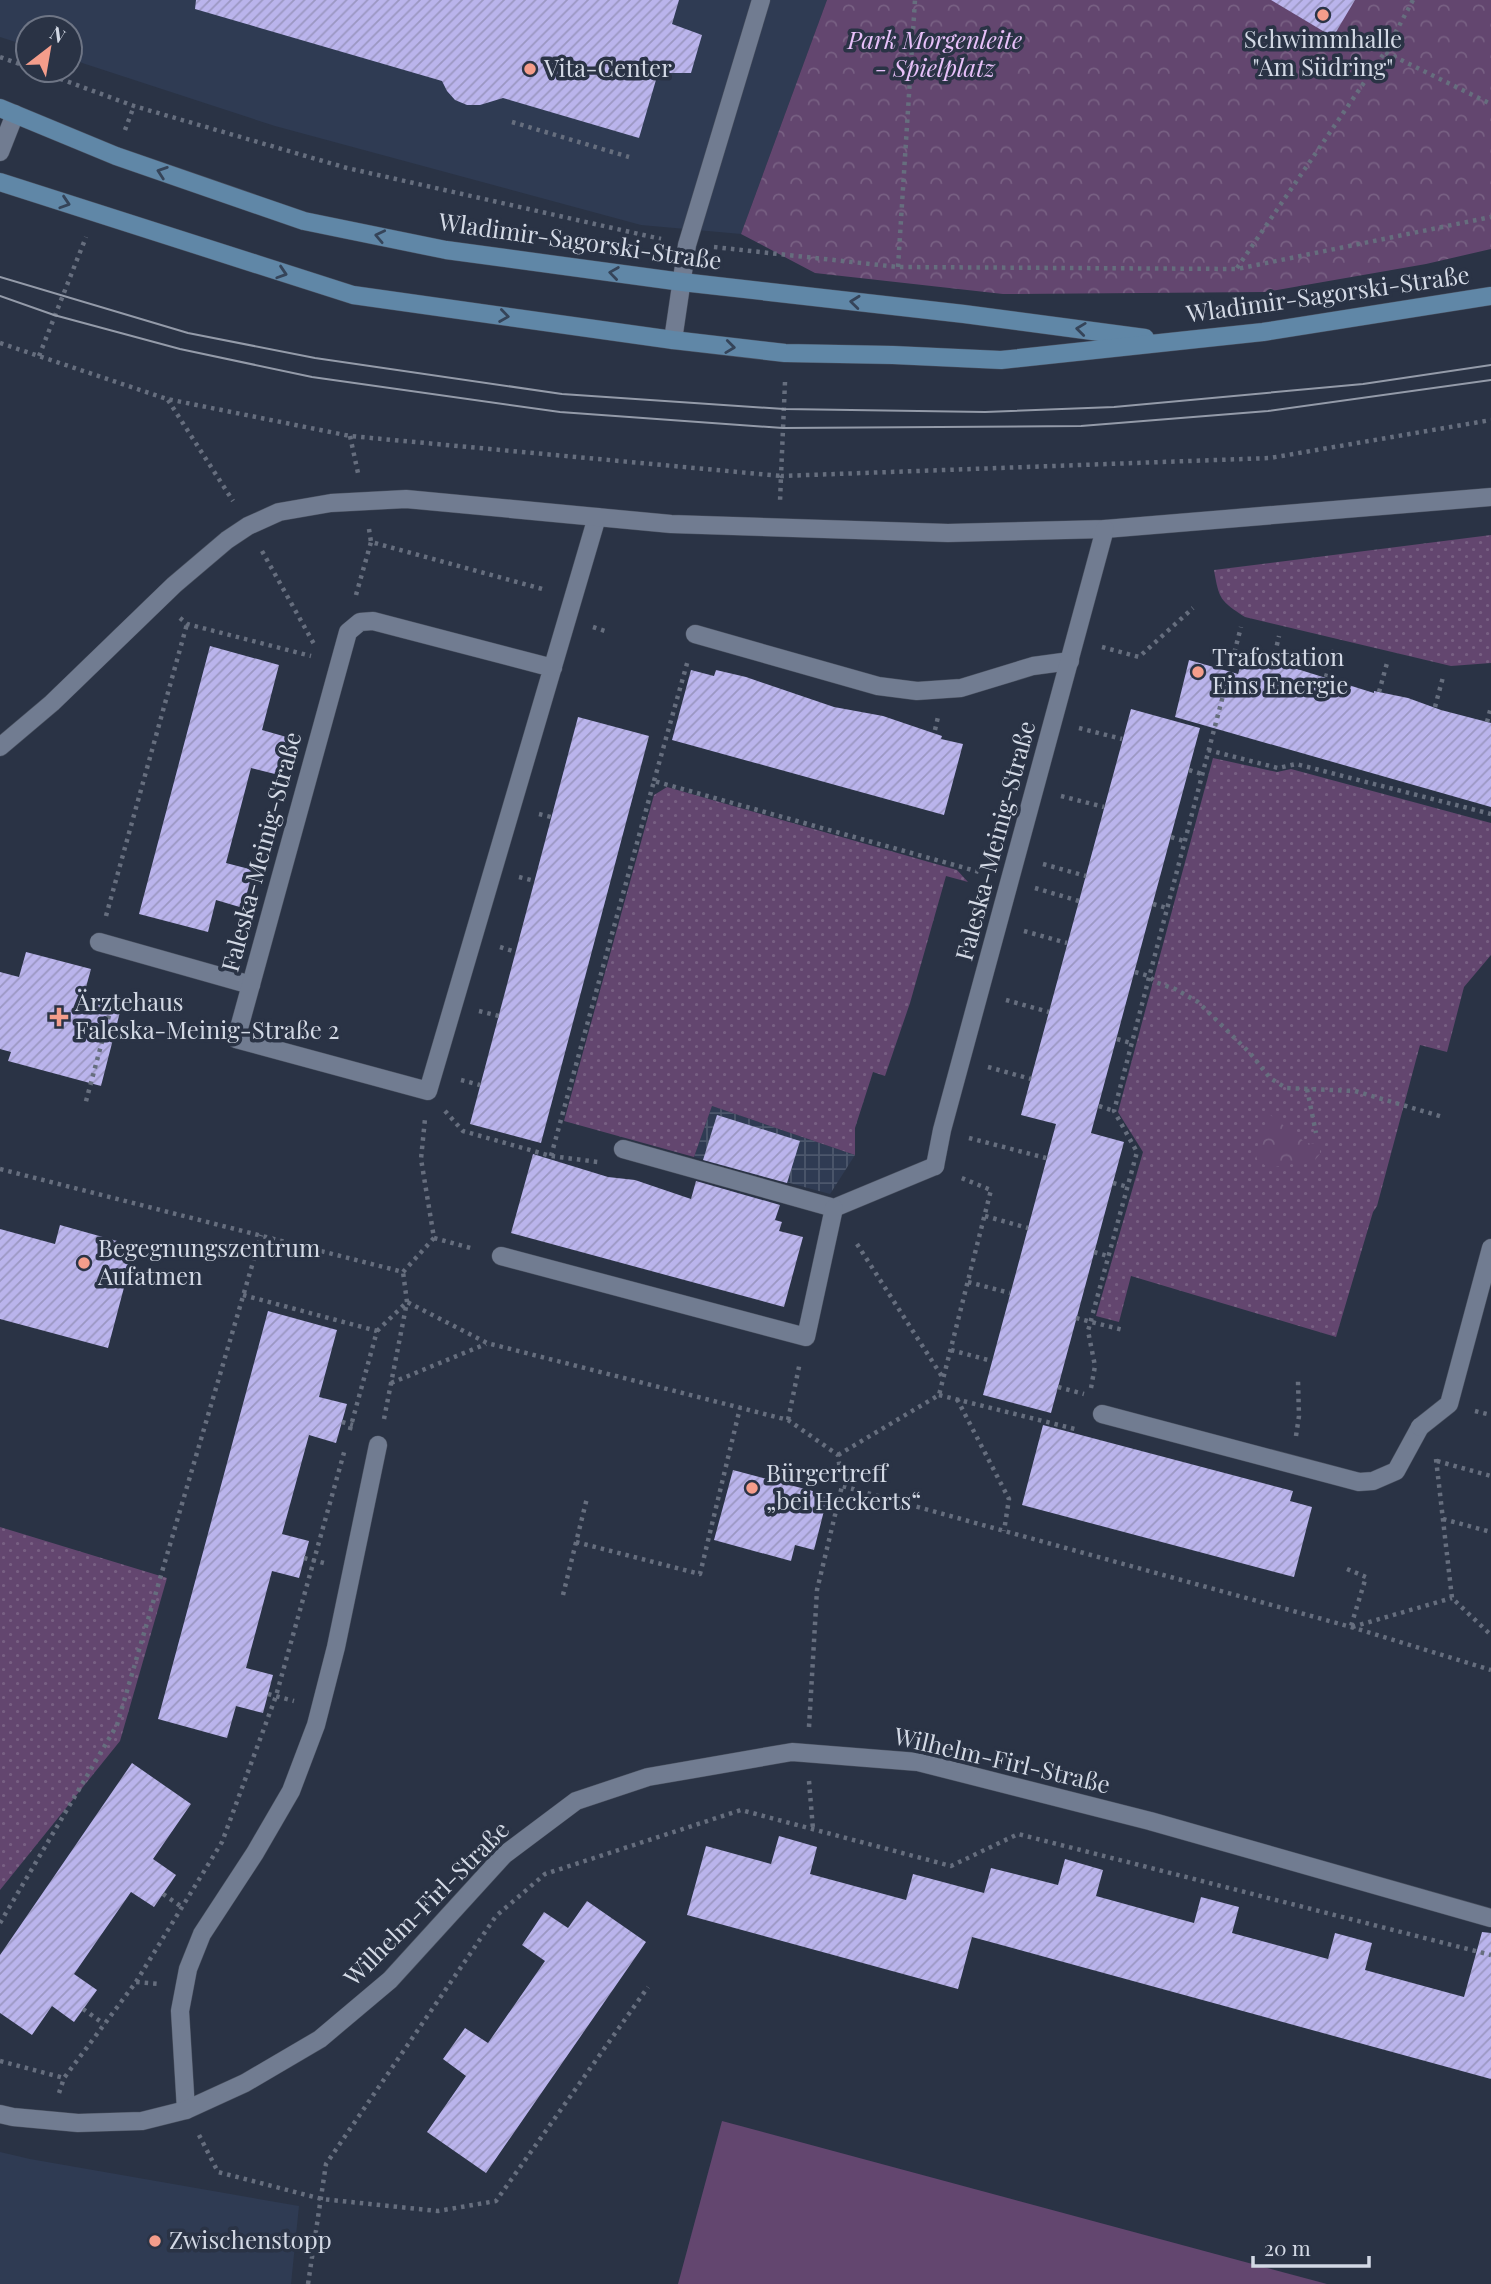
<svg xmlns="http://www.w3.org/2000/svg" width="1491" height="2284" viewBox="0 0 1491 2284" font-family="'Playfair Display',serif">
	<defs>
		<pattern id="industrial-grid" width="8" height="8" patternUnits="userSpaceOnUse" patternTransform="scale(1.75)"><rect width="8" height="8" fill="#2f3b53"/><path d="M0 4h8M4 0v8" fill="none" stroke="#4c576c"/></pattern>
		<pattern id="grass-dots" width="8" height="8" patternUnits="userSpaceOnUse" patternTransform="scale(1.75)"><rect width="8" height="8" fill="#63466f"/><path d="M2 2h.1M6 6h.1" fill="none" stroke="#786083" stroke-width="1.8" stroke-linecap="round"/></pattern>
		<pattern id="park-crowns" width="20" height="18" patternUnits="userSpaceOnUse" patternTransform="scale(1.75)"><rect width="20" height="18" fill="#63466f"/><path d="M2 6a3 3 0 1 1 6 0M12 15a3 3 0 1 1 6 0" fill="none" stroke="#786083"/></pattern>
		<pattern id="building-hatch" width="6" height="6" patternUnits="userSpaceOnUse" patternTransform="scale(1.75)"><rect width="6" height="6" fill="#bab4ec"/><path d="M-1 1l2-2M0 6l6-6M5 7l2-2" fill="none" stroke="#9b97c2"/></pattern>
	</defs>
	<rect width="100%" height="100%" fill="#2a3345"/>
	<g fill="#2f3b53">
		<polygon points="0,0 827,0 741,234 641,225 275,126 70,59 70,28 28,28 28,46 0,37"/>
		<polygon points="0,2152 30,2159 299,2206 291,2284 0,2284"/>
	</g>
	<polygon fill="url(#industrial-grid)" points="712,1106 855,1155 830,1194 694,1157"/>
	<g fill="url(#grass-dots)">
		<path d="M 1491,535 L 1491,663 L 1451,666 L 1245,617 C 1220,601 1219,599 1214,570 Z"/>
		<polygon points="1213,758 1277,772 1291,769 1491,823 1491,955 1464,987 1447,1052 1420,1045 1377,1206 1373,1212 1336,1337 1131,1276 1119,1322 1096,1316 1143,1152 1118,1112"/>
		<polygon points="667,787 957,870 968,882 946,876 910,1003 885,1076 873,1072 855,1128 855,1155 712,1106 694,1157 564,1121 654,795"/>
		<polygon points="0,1527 167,1578 120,1741 0,1890"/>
	</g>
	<g fill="url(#park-crowns)">
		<polygon points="827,0 1491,0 1491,249 1426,264 1265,292 1003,294 815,273 741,234"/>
		<polygon points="1269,1114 1306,1143 1320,1144 1320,1154 1315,1160 1269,1168 1256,1159 1256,1151"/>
	</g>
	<polygon fill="#63466f" points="722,2121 1327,2284 678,2284"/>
	<g fill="url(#building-hatch)">
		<polygon points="196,0 679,0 672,24 702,35 691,73 658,73 639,138 503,98 480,105 467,105 455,100 447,91 442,81 195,9"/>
		<polygon points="1271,0 1355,0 1333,37"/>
		<polygon points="210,646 279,665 262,730 290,738 279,775 251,768 226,863 253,870 243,908 216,900 208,932 139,914"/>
		<polygon points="1189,660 1238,674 1242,661 1266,667 1268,660 1374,693 1374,691 1408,698 1441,710 1491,723 1491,807 1175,717"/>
		<polygon points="691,670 714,676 716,670 746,677 834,707 883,716 942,736 941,739 963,744 944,815 672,740"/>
		<polygon points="1131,709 1200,728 1091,1133 1124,1142 1051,1413 983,1395 1056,1124 1021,1115"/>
		<polygon points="578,717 649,736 541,1143 470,1124"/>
		<polygon points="26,952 91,969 83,998 121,1008 101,1086 8,1061 11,1052 0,1049 0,972 19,977"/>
		<polygon points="717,1115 800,1141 787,1183 703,1160"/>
		<polygon points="533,1154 608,1177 635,1180 691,1199 696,1181 780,1205 775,1220 782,1222 779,1231 803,1237 784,1307 511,1233"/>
		<polygon points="60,1225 135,1246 108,1348 0,1319 0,1229 55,1244"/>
		<polygon points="268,1311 337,1330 319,1397 347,1404 336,1443 309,1435 282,1534 309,1541 299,1578 272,1571 246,1668 273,1675 263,1713 236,1706 227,1738 158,1719"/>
		<polygon points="1043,1425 1293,1491 1290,1501 1312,1507 1294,1577 1022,1505"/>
		<polygon points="733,1470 828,1495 814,1550 795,1545 791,1561 714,1540"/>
		<polygon points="132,1763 191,1804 153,1859 176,1875 154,1907 131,1892 74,1974 97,1990 74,2022 52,2006 32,2035 0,2013 0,1955"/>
		<polygon points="779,1836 817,1847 810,1874 906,1900 913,1874 984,1893 991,1868 1058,1885 1065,1859 1103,1870 1096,1896 1194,1923 1201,1897 1239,1907 1232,1933 1328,1959 1335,1933 1372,1943 1365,1970 1464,1997 1482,1932 1491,1933 1491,2079 972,1937 958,1989 687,1915 706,1846 771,1864"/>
		<polygon points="587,1901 646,1942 486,2173 427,2132 466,2076 443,2059 465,2028 488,2043 545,1961 522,1945 544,1912 568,1928"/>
	</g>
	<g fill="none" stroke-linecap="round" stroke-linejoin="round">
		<defs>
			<g id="lane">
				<polyline points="673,340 687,245 761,0"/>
				<polyline points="695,634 878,686 917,691 961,688 1033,666 1070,661"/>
				<polyline points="99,942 251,985"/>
				<polyline points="623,1149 834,1208 935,1166"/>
				<polyline points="501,1256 806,1337 834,1208"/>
				<polyline points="1102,1414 1359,1482 1373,1481 1396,1471 1420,1427"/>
				<polyline points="186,2110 180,2011 188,1969 202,1934 255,1853 291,1791 316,1725 336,1647 378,1445"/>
			</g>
			<g id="street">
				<polyline points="0,152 15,114"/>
				<path d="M 553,668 L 373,621 L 360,622 L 348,632 L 236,1039 L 428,1091 C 484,900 541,708 597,517"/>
				<polyline points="0,747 52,703 174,585 227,540 248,526 279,512 331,503 406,499 671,524 948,533 1105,529 1491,497"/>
				<polyline points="935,1166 942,1130 1105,529"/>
				<polyline points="1420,1427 1449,1404 1491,1248"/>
				<polyline points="0,2114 13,2117 78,2123 142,2121 186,2110 245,2083 320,2039 390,1980 504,1855 576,1801 648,1777 792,1752 918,1762 1150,1821 1491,1918"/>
			</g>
			<g id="secondary">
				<polyline points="0,108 116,156 304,221 446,250 682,282 964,314 1145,338"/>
				<polyline points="0,182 353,295 673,340 785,353 893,355 1001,360 1263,332 1491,296"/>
			</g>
		</defs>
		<use href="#lane" stroke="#49505f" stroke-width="19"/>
		<use href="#street" stroke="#49505f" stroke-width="19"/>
		<use href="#secondary" stroke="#49505f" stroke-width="19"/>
		<g stroke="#666e7e" stroke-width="4.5" stroke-dasharray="3.5 5" stroke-linecap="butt">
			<polyline points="1413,0 1385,52 1491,104"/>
			<polyline points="0,57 28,67"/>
			<polyline points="36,70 134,106 347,168 661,239"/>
			<polyline points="512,122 629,157"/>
			<polyline points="125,130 134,106"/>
			<polyline points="714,247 898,267 1237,269 1491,217"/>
			<polyline points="898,267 915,0"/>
			<polyline points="1237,268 1385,52"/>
			<polyline points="0,343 167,399 350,436 781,476 780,502"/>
			<polyline points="39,356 86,237"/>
			<polyline points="785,382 781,476 1270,458 1491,420"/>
			<polyline points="168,400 233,501"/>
			<polyline points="350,436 358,473"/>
			<polyline points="369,529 371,542 546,590"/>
			<polyline points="262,551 314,644"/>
			<polyline points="356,595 371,542"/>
			<polyline points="180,618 187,624 311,656"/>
			<polyline points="593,627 605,631"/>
			<polyline points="1102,647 1139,657 1193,608"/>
			<polyline points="1273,662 1279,636"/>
			<polyline points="1326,677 1334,650"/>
			<polyline points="1379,692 1387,663"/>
			<polyline points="1435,707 1443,677"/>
			<polyline points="1487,722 1491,707"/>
			<polyline points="1079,728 1122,739"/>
			<polyline points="935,730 938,717"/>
			<polyline points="1208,750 1278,768 1296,764 1491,814"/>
			<polyline points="1189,770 1202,774"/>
			<polyline points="654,781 688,660"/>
			<polyline points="1061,796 1104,807"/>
			<polyline points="539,814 551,817"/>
			<polyline points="1171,837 1184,841"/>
			<polyline points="1043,864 1086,876"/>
			<polyline points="519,877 535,881"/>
			<polyline points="1035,888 1079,901"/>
			<polyline points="1153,904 1167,908"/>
			<polyline points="106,916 187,624"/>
			<polyline points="1024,931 1067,943"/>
			<polyline points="500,947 516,952"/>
			<polyline points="1135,972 1149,976 1155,982 1175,989 1198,1002 1250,1053 1270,1078 1286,1088 1355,1091 1443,1117"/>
			<polyline points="1006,1000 1049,1012"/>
			<polyline points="81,1004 110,1012 85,1105"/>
			<polyline points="479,1011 499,1016"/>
			<polyline points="1117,1039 1131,1043"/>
			<polyline points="988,1067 1031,1079"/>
			<polyline points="461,1080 480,1085"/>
			<polyline points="1307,1089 1316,1133"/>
			<polyline points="1099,1106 1114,1111"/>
			<polyline points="445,1111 463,1131 551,1156 598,1162"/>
			<polyline points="969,1138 1046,1158"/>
			<polyline points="551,1156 654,781 983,873"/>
			<polyline points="0,1169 403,1272"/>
			<polyline points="1113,1183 1128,1187"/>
			<polyline points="985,1216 1028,1228"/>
			<polyline points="434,1238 474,1249"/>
			<polyline points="857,1244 943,1378"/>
			<polyline points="1094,1252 1108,1256"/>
			<polyline points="403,1272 434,1238 421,1159 425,1119"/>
			<polyline points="968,1282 1010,1293"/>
			<polyline points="243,1295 377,1331 349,1433"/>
			<polyline points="1076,1318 1123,1330"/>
			<polyline points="377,1331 407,1302 487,1343 788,1420 838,1455 842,1486 1351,1627 1491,1670"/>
			<polyline points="951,1350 992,1361"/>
			<polyline points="391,1383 486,1344"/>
			<polyline points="1058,1387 1084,1394"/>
			<polyline points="1091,1388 1095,1366 1088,1331 1137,1152 1114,1111 1241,627"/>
			<polyline points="939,1395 1079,1430"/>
			<polyline points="957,1399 1009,1499 1004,1531"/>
			<polyline points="1475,1411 1491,1415"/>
			<polyline points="384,1419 407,1302 403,1272"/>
			<polyline points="788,1420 800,1362"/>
			<polyline points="342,1422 353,1425"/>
			<polyline points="1296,1436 1299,1416 1298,1381"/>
			<polyline points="838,1455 939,1395 991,1190 959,1177"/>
			<polyline points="1436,1459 1452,1598 1491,1635"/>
			<polyline points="1437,1461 1491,1476"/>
			<polyline points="1443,1519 1491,1532"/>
			<polyline points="576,1542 700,1574 740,1408"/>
			<polyline points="304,1558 324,1563"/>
			<polyline points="1347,1569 1366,1577 1351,1626"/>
			<polyline points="563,1595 587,1498"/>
			<polyline points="1352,1627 1452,1598"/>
			<polyline points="268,1694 294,1701"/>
			<polyline points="809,1727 817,1590 842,1486"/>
			<polyline points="809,1781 813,1829"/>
			<polyline points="163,1894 182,1907"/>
			<polyline points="0,1923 117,1725 261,1235"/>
			<polyline points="136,1982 222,1842 276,1696 345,1449"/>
			<polyline points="83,2009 104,2024"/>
			<polyline points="0,2061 64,2078"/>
			<polyline points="59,2093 64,2078 136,1982 159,1984"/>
			<polyline points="199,2135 218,2172 322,2199 438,2211 496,2201 648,1987"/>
			<polyline points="308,2284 326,2164 496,1916 545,1874 741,1810 951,1866 1018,1834 1491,1955"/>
		</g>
		<use href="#lane" stroke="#717c91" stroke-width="18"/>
		<use href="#street" stroke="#717c91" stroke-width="18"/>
		<use href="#secondary" stroke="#6087a7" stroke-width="18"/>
		<g stroke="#949ba9" stroke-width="2">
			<polyline points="0,277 188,333 315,358 562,394 784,409 985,412 1114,407 1363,384 1491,365"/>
			<polyline points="0,296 54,315 180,349 312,377 560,412 783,428 1081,426 1268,411 1491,380"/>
		</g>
	</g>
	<defs><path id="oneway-chevron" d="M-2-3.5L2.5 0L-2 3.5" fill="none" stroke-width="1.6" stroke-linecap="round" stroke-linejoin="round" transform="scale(1.75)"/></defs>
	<g stroke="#354459">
		<use href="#oneway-chevron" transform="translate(162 172) rotate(-161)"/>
		<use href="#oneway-chevron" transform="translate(65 203) rotate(18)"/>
		<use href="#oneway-chevron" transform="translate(380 236) rotate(-168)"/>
		<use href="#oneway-chevron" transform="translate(282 273) rotate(18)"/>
		<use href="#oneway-chevron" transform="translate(614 273) rotate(-172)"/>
		<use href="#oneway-chevron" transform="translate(855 302) rotate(-174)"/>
		<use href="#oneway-chevron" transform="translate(504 316) rotate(8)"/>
		<use href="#oneway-chevron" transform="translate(1081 329) rotate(-173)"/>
		<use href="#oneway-chevron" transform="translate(730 347) rotate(7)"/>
	</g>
	<g fill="#f49d8b" stroke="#2a3345" stroke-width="2.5">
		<circle cx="1323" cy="15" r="7"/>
		<circle cx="530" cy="69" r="7"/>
		<circle cx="1198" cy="672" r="7"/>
		<path d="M55.5 1006.5h7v7h7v7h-7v7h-7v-7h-7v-7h7z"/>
		<circle cx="84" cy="1263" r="7"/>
		<circle cx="752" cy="1488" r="7"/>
		<circle cx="155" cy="2241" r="7"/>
	</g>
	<g text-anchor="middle" stroke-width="7" stroke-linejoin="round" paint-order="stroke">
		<g font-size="24" fill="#d3d9e5" stroke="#2a3345" text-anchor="start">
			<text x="1323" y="48" text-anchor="middle">Schwimmhalle<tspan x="1323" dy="28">"Am Südring"</tspan></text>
			<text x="544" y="77">Vita-Center</text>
			<text x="1212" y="666">Trafostation<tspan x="1212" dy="28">Eins Energie</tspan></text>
			<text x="75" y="1011">Ärztehaus<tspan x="75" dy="28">Faleska-Meinig-Straße 2</tspan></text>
			<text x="98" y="1257">Begegnungszentrum<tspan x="98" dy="28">Aufatmen</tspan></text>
			<text x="766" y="1482">Bürgertreff<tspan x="766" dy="28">„bei Heckerts“</tspan></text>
			<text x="169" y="2249">Zwischenstopp</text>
		</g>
		<g font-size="24" font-style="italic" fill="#e8c1fa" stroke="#2a3345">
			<text x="935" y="49">Park Morgenleite<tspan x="935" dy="28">- Spielplatz</tspan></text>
		</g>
		<g font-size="24" fill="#d3d9e5" stroke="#2a3345">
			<text transform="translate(580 242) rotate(8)" y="8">Wladimir-Sagorski-Straße</text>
			<text transform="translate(1328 295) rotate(-8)" y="8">Wladimir-Sagorski-Straße</text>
			<text transform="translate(996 841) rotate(-75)" y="8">Faleska-Meinig-Straße</text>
			<text transform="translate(262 852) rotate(-75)" y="8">Faleska-Meinig-Straße</text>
			<text transform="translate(1002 1761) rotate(13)" y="8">Wilhelm-Firl-Straße</text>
			<text transform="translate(427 1904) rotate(-45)" y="8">Wilhelm-Firl-Straße</text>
		</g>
	</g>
	<g transform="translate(49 49) rotate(31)"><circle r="33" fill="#2a3345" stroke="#6e7585" stroke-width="2"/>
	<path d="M0-5L12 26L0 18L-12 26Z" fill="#f49d8b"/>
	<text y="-10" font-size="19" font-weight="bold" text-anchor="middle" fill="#d3d9e5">N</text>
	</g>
	<path d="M1253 2256v10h116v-10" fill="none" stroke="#d3d9e5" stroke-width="3.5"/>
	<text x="1264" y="2256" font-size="21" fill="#d3d9e5" stroke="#2a3345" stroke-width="5" paint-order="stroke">20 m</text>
</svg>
